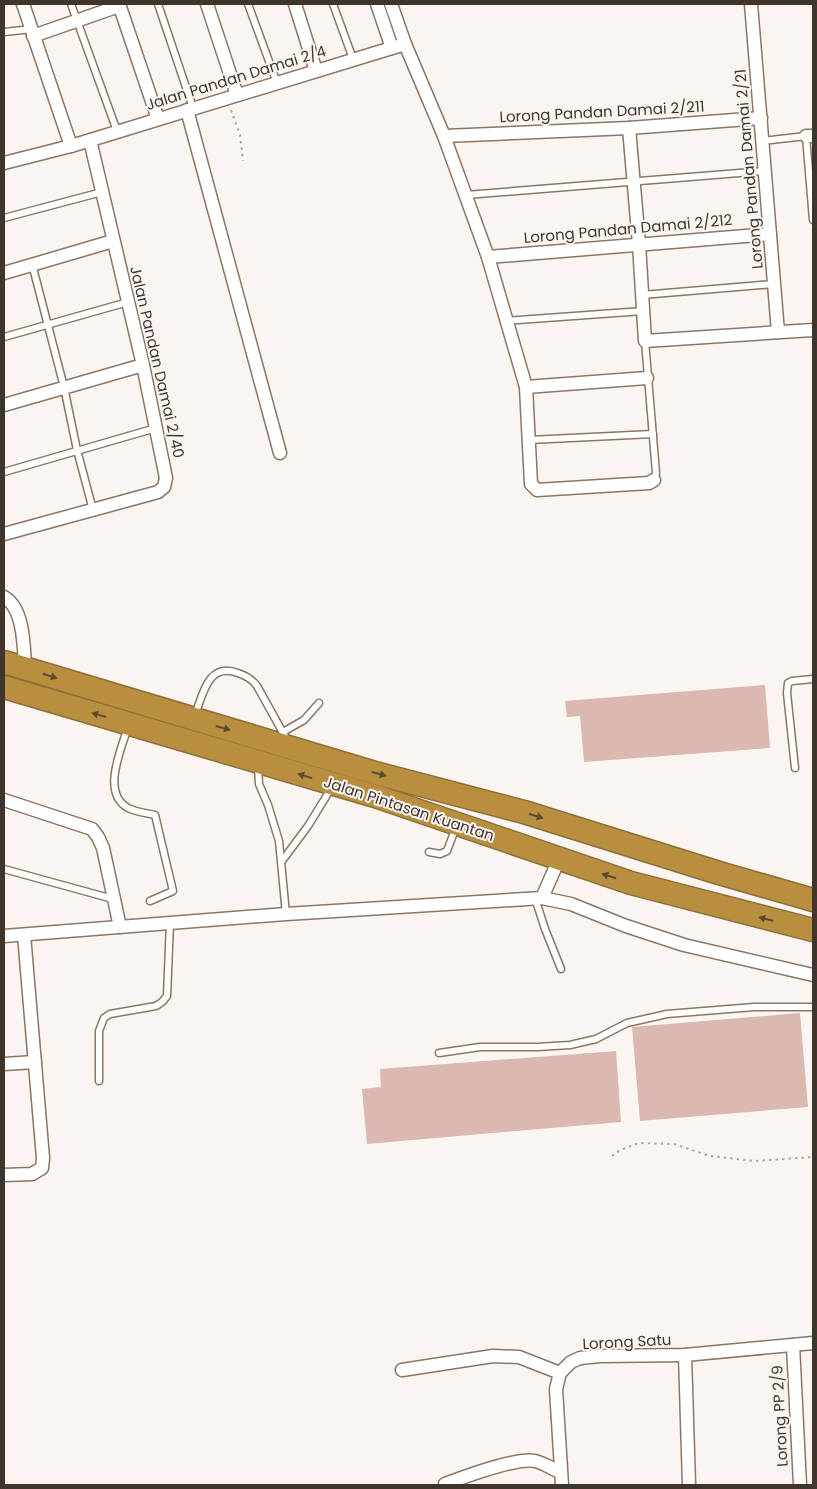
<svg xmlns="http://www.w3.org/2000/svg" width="817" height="1489" viewBox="0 0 817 1489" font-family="Poppins,sans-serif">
	<rect width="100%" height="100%" fill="#fbf5f1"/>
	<g fill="#dbb9b0">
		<polygon points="765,685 770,748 584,762 580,716 567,717 565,701"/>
		<polygon points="800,1013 808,1107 640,1121 632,1027"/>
		<polygon points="616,1051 621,1122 367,1144 362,1089 381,1087 380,1069"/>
	</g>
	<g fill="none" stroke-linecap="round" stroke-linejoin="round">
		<defs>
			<g id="lane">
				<polyline points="71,4 117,131"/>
				<polyline points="158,4 193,108"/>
				<polyline points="248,4 277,83"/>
				<polyline points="333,4 353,59"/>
				<polyline points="4,32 32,29"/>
				<polyline points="762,141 806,136 813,220"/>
				<polyline points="466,195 765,171"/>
				<polyline points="4,218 102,192"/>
				<polyline points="32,264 64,387 77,450 93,510"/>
				<polyline points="642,295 774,284"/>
				<polyline points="506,321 643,311"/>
				<polyline points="4,337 128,302"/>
				<polyline points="645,341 656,473 654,480"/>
				<polyline points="529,440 653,434"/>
				<polyline points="4,472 156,428"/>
				<path d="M 195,715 C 203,694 208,662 238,673 C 247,676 252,679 257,686 L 287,740"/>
				<path d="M 128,727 C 121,750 101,793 128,808 C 136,812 146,813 155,815 L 173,891 L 150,901"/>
				<polyline points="283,732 304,720 319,703"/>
				<polyline points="258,767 259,784 268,805 279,841 286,914"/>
				<polyline points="795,768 787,693 788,683 792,681 813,679"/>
				<polyline points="429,852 440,854 447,851 456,827"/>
				<polyline points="282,861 308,826 332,787"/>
				<polyline points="4,869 113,899"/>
				<polyline points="535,898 545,929 561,969"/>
				<polyline points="439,1053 480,1047 537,1047 570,1045 596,1039 627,1023 667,1014 754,1007 813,1007"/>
				<polyline points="99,1081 99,1031 104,1018 110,1014 156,1006 162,1002 167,996 170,923"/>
			</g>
			<g id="street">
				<polyline points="23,4 71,146"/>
				<polyline points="119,4 158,119"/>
				<polyline points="207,4 237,95"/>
				<polyline points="295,4 316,71"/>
				<polyline points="377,4 392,48"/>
				<polyline points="391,4 405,44 444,136 488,257 526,387 531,484 537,490 649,483 654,480"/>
				<polyline points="751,4 778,332"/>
				<polyline points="33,36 119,6"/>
				<polyline points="187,110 280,453"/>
				<polyline points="629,128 639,244 645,341 813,330"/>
				<polyline points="444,136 629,128 761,118"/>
				<polyline points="806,136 813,136"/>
				<polyline points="4,163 71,146 405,44"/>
				<polyline points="488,257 770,234"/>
				<polyline points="4,273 113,241"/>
				<polyline points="526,387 647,378"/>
				<polyline points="4,405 143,365"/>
				<polyline points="4,534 158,492 164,487 166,478 143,365 90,140"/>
				<path d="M 4,597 C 24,608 24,647 25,668"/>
				<polyline points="4,800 92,829 98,837 103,848 120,927"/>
				<polyline points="542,898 571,904 626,926 684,945 813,975"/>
				<polyline points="4,936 286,914 542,898 559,859"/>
				<polyline points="4,1064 35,1062"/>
				<polyline points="4,1175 32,1174 42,1168 43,1158 24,935"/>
				<polyline points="793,1345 800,1485"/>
				<polyline points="685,1355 689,1485"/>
				<polyline points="402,1370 493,1356 519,1357 560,1373"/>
				<path d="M 445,1484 C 464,1477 517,1457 535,1461 C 544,1463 552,1469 560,1472"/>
				<polyline points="562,1485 556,1389 560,1373 571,1362 580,1358 600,1356 685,1355 813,1343"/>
			</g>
			<g id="highway">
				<polyline points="4,662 375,773 524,812 719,873 813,900"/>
				<polyline points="4,687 375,796 631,883 813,930"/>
			</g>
		</defs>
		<use href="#lane" stroke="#8e7562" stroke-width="9"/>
		<use href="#street" stroke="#8e7562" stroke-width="15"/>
		<use href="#highway" stroke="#8e6f39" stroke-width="25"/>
		<g stroke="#aea6a0" stroke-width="2" stroke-dasharray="2.5 4" stroke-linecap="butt">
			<polyline points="231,110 240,135 243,161"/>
			<polyline points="612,1156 620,1150 639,1143 674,1144 710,1156 755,1161 813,1157"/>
		</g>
		<use href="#lane" stroke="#fff" stroke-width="6"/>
		<use href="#street" stroke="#fff" stroke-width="12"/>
		<use href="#highway" stroke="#b88e3f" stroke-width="22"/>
	</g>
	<defs><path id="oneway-solid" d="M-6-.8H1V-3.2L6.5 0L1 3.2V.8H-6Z" transform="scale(1.25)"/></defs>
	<g fill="#5e4b32">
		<use href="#oneway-solid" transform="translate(50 676) rotate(17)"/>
		<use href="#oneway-solid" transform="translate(99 715) rotate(-164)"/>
		<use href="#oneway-solid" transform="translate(223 728) rotate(16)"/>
		<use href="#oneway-solid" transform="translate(379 774) rotate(15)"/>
		<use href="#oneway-solid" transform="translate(305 776) rotate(-163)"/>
		<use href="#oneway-solid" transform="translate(536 816) rotate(17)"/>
		<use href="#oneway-solid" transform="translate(609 876) rotate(-162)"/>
		<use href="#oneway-solid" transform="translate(766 919) rotate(-166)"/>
	</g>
	<g text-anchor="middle" stroke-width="4" stroke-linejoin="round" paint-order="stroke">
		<g font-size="15" fill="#40352d" stroke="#fbf5f1">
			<text transform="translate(236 78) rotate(-17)" y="5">Jalan Pandan Damai 2/4</text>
			<text transform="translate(602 112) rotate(-3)" y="5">Lorong Pandan Damai 2/211</text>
			<text transform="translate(749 169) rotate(-95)" y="5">Lorong Pandan Damai 2/21</text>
			<text transform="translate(628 229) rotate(-5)" y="5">Lorong Pandan Damai 2/212</text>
			<text transform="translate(157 362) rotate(77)" y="5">Jalan Pandan Damai 2/40</text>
			<text transform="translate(409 809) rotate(18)" y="5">Jalan Pintasan Kuantan</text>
			<text transform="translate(627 1342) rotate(-3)" y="5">Lorong Satu</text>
			<text transform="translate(780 1416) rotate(-93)" y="5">Lorong PP 2/9</text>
		</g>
	</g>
	<rect width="817" height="1489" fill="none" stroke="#40352d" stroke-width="10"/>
</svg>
